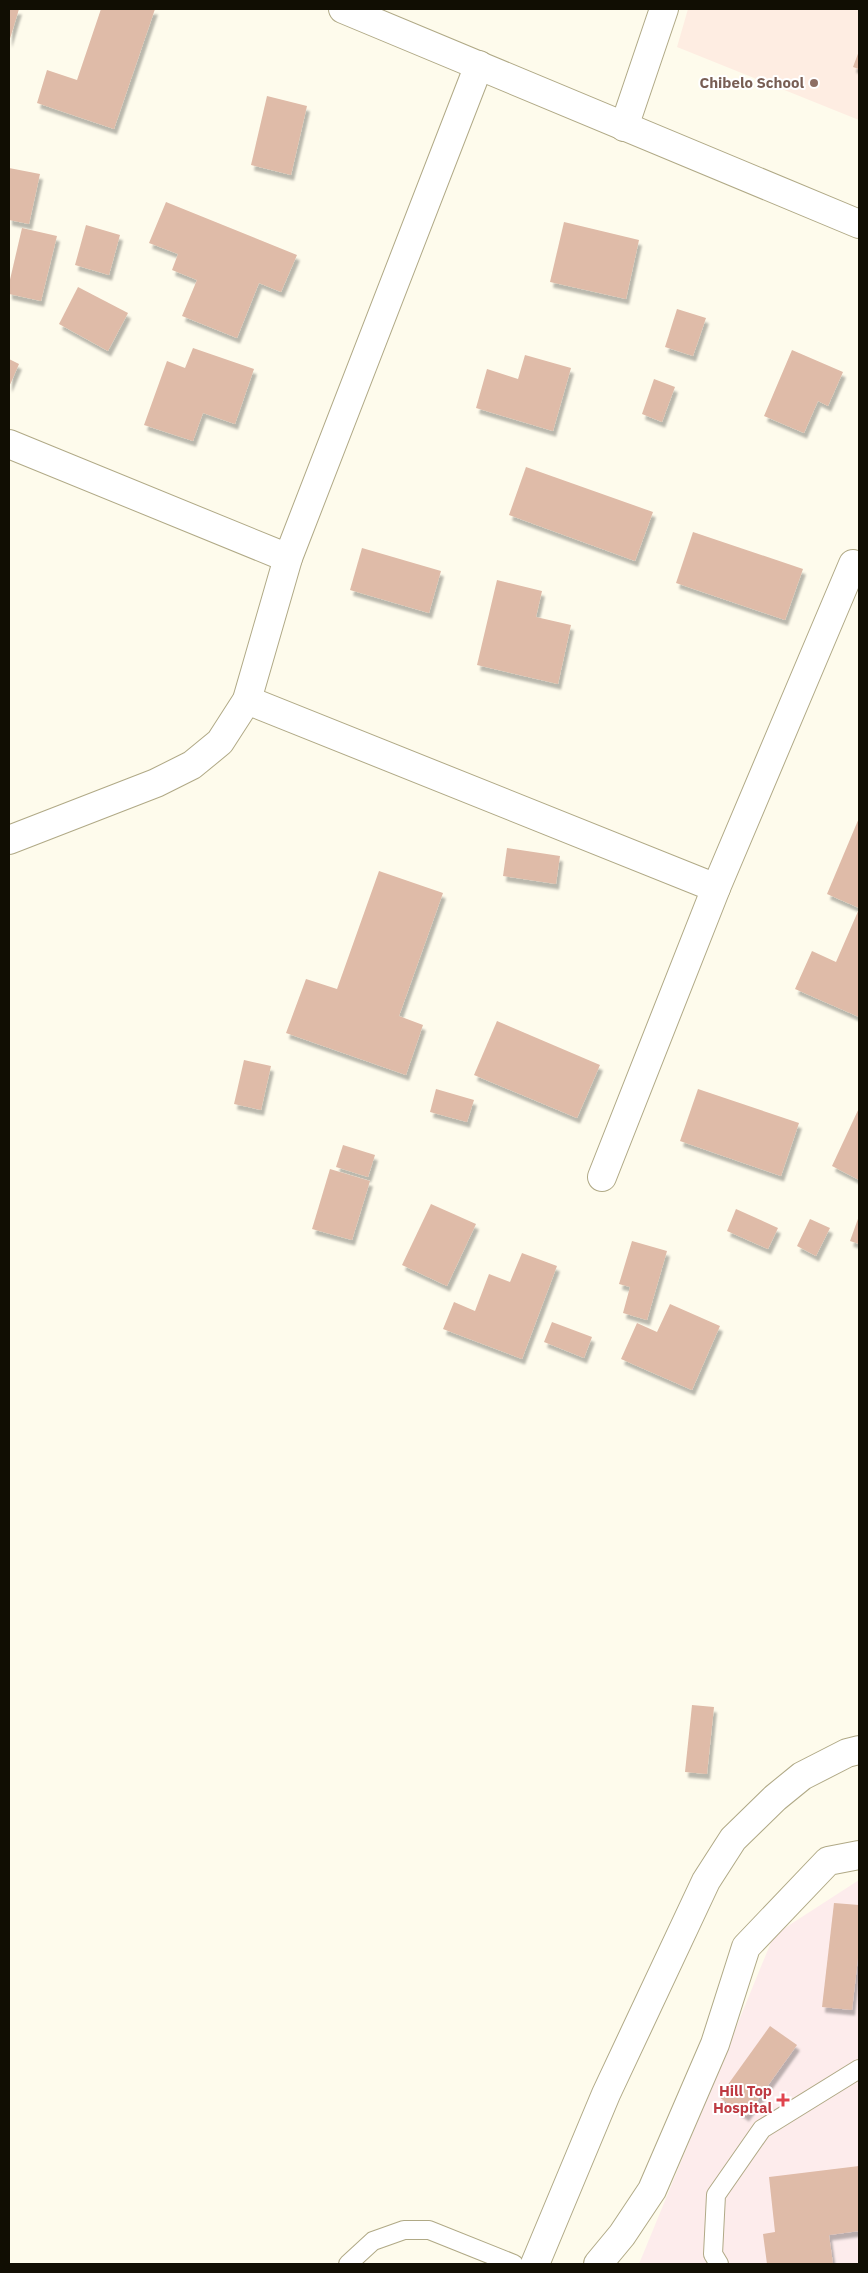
<svg xmlns="http://www.w3.org/2000/svg" width="868" height="2273" viewBox="0 0 868 2273" font-family="'IBM Plex Sans',sans-serif">
	<defs>
		<filter id="shadow"><feDropShadow dx="3" dy="5.5" stdDeviation="1" flood-color="#0004"/></filter>
	</defs>
	<rect width="100%" height="100%" fill="#fefbec"/>
	<polygon fill="#feede2" points="688,9 859,9 859,120 677,47"/>
	<polygon fill="#fdecec" points="859,1880 859,2264 639,2264 774,1935"/>
	<g fill="#dfbba8" filter="url(#shadow)">
		<polygon points="9,9 19,9 9,42"/>
		<polygon points="101,9 155,9 114,129 37,103 47,70 77,80"/>
		<polygon points="859,51 859,69 853,67"/>
		<polygon points="267,96 307,106 291,175 251,165"/>
		<polygon points="9,168 40,174 29,224 9,220"/>
		<polygon points="166,202 297,255 281,292 259,283 237,338 182,316 197,280 172,270 178,254 149,243"/>
		<polygon points="564,222 639,240 626,299 550,282"/>
		<polygon points="86,225 120,235 109,275 75,265"/>
		<polygon points="22,228 57,236 41,301 9,294 9,284"/>
		<polygon points="78,287 128,313 108,351 59,324"/>
		<polygon points="677,309 706,318 693,356 665,347"/>
		<polygon points="193,348 254,369 235,424 203,413 193,441 144,425 167,361 185,368"/>
		<polygon points="792,350 843,372 828,406 818,401 804,433 764,416"/>
		<polygon points="525,355 571,368 553,431 476,408 487,369 518,379"/>
		<polygon points="9,359 19,364 9,387"/>
		<polygon points="654,379 675,387 662,422 642,414"/>
		<polygon points="526,467 653,512 635,561 509,515"/>
		<polygon points="693,532 803,569 785,620 676,583"/>
		<polygon points="362,548 441,571 429,613 350,590"/>
		<polygon points="497,580 542,591 536,617 571,625 558,684 477,665"/>
		<polygon points="859,818 859,908 827,894"/>
		<polygon points="507,848 560,856 556,884 503,876"/>
		<polygon points="379,871 443,893 399,1016 423,1025 406,1075 286,1033 306,979 337,989"/>
		<polygon points="859,909 859,1017 795,989 812,951 836,962"/>
		<polygon points="497,1021 600,1065 577,1118 474,1075"/>
		<polygon points="244,1060 271,1066 261,1110 234,1104"/>
		<polygon points="436,1089 474,1100 467,1122 430,1112"/>
		<polygon points="698,1089 799,1123 781,1176 680,1141"/>
		<polygon points="859,1108 859,1180 832,1166"/>
		<polygon points="343,1145 375,1155 368,1177 336,1167"/>
		<polygon points="330,1169 370,1181 352,1240 312,1229"/>
		<polygon points="431,1204 476,1224 447,1286 402,1265"/>
		<polygon points="736,1209 778,1228 768,1249 727,1231"/>
		<polygon points="859,1216 859,1244 850,1241"/>
		<polygon points="810,1219 830,1228 816,1256 797,1246"/>
		<polygon points="632,1241 667,1251 647,1320 623,1313 630,1287 619,1284"/>
		<polygon points="522,1253 557,1266 522,1359 443,1329 454,1302 475,1311 489,1274 510,1282"/>
		<polygon points="670,1304 720,1326 692,1390 621,1359 637,1323 657,1332"/>
		<polygon points="552,1322 592,1337 584,1358 544,1342"/>
		<polygon points="692,1705 714,1707 707,1774 685,1772"/>
		<polygon points="834,1903 859,1905 859,1949 852,2010 822,2007"/>
		<polygon points="770,2026 797,2045 746,2116 719,2097"/>
		<polygon points="859,2166 859,2231 829,2235 833,2264 767,2264 763,2234 775,2232 769,2177"/>
	</g>
	<g fill="none" stroke-linecap="round" stroke-linejoin="round">
		<defs>
			<g id="service">
				<polyline points="348,2264 373,2241 404,2230 429,2230 514,2264"/>
				<polyline points="719,2264 713,2254 716,2195 762,2129 859,2069"/>
			</g>
			<g id="minor">
				<polyline points="343,9 859,224"/>
				<polyline points="624,127 664,9"/>
				<polyline points="9,444 288,558"/>
				<polyline points="247,700 716,888"/>
				<polyline points="9,840 156,783 192,765 220,742 247,700 288,558 479,65"/>
				<polyline points="602,1177 716,888 853,564"/>
				<polyline points="598,2264 622,2235 652,2190 715,2044 746,1947 828,1861 859,1855"/>
			</g>
			<polyline id="secondary" points="535,2264 606,2094 706,1881 733,1839 775,1798 802,1776 847,1753 859,1750"/>
		</defs>
		<use href="#service" stroke="#b0a986" stroke-width="20"/>
		<use href="#minor" stroke="#b0a986" stroke-width="30"/>
		<use href="#secondary" stroke="#b0a986" stroke-width="30"/>
		<use href="#service" stroke="#fff" stroke-width="18"/>
		<use href="#minor" stroke="#fff" stroke-width="28"/>
		<use href="#secondary" stroke="#fff" stroke-width="28"/>
	</g>
	<circle fill="#8d6e63" stroke="#fff" stroke-width="2" cx="814" cy="83" r="5"/>
	<path fill="#e0444e" stroke="#fff" stroke-width="2" d="M780.5 2092.5h5v5h5v5h-5v5h-5v-5h-5v-5h5z"/>
	<g text-anchor="middle" stroke-width="4" stroke-linejoin="round" paint-order="stroke">
		<g font-size="15" font-weight="bold" fill="#785e54" stroke="#fff" text-anchor="end">
			<text x="804" y="88">Chibelo School</text>
		</g>
		<g font-size="15" font-weight="bold" fill="#be3a42" stroke="#fff" text-anchor="end">
			<text x="772" y="2096">Hill Top<tspan x="772" dy="17">Hospital</tspan></text>
		</g>
	</g>
	<rect width="868" height="2273" fill="none" stroke="#110e03" stroke-width="20"/>
</svg>
